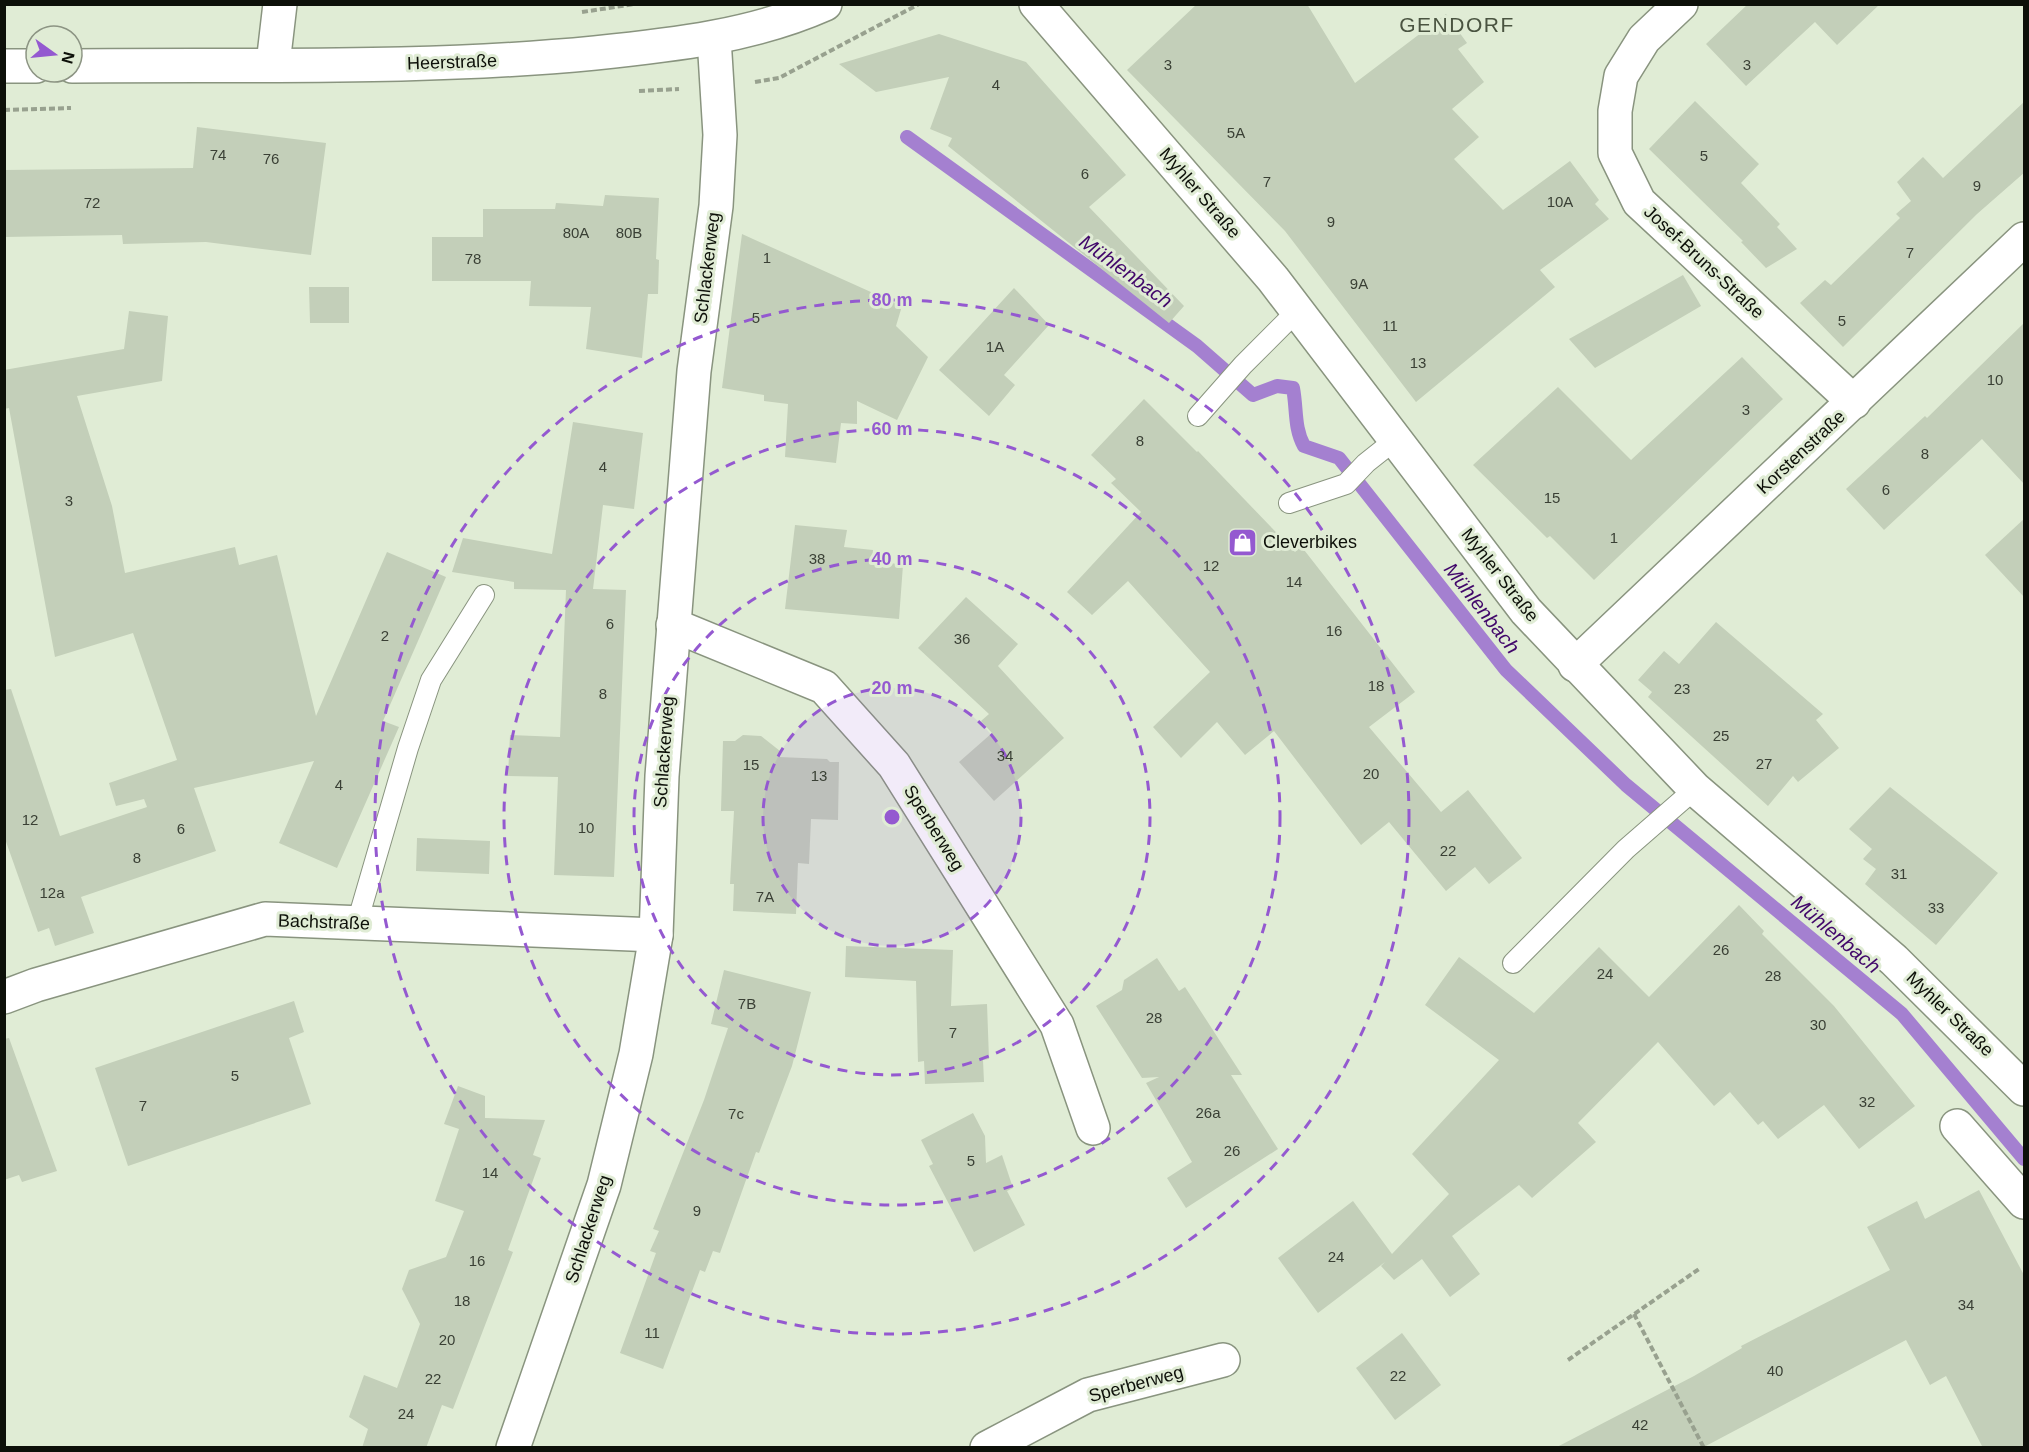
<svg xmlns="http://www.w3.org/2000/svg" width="2029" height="1452" viewBox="0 0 2029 1452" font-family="Helvetica,sans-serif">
	<rect width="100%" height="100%" fill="#e0ecd5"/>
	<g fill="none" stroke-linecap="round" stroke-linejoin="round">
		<path stroke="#a480d0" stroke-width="14" d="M 907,137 L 1197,346 L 1253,395 L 1277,386 L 1293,388 C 1297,409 1294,428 1304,446 L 1339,458 L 1506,670 L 1626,785 L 1902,1014 L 2024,1159"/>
	</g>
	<g fill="#c3cfb9">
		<polygon points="1197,4 1307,4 1355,83 1446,14 1467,43 1458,49 1484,82 1452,109 1479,137 1454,159 1503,210 1570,161 1599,200 1595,204 1609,219 1540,270 1555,287 1416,402 1285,231 1127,70"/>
		<polygon points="1748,4 1880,4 1837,45 1815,22 1746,86 1706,44"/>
		<polygon points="939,34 1026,62 1126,175 1089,207 1184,306 1169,323 948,146 952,138 930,129 949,77 876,92 839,64"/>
		<polygon points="1695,101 1759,164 1741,183 1780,224 1777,227 1797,249 1766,268 1741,242 1743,241 1649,149"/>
		<polygon points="2025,101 2025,172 1977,214 1843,347 1800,303 1825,280 1831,285 1900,218 1896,214 1911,201 1897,182 1923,157 1943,178"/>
		<polygon points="197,127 326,143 311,255 206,242 123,244 122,235 4,237 4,170 193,168"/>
		<polygon points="605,195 659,198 656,259 659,260 658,294 648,294 642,358 586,349 591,307 529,306 531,281 432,281 432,237 483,237 483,209 555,209 556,203 603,206"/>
		<polygon points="742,234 902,306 896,326 928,357 897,420 857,401 857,424 841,423 836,463 785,457 788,404 764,401 764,395 722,388"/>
		<polygon points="1683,275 1701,306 1595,368 1569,339"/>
		<polygon points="309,287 349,287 349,323 310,323"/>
		<polygon points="1014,288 1049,325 1004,375 1015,385 989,416 939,370"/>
		<polygon points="129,311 168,316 162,381 77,396 112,506 125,573 235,547 239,565 277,555 316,716 387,552 446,577 383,721 399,727 337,868 279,843 314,761 194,788 216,851 81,897 94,933 55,946 49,928 38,932 4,836 4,690 11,689 60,836 147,807 144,799 116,806 109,783 177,760 133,633 55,657 9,408 4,409 4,370 124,349"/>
		<polygon points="2025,322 2025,485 1982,439 1884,530 1846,489 1925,416 1927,418"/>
		<polygon points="1742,357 1783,399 1594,580 1550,536 1547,538 1473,465 1558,387 1631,460"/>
		<polygon points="1144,399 1197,452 1198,451 1295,552 1301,546 1415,692 1369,727 1441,812 1468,790 1522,858 1489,884 1475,867 1446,891 1389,822 1361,845 1274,731 1245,755 1217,722 1181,758 1153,727 1210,672 1128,581 1092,615 1067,592 1141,512 1111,483 1116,479 1091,455"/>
		<polygon points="573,422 643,433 634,509 603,505 593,589 626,590 614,877 554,875 558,777 508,776 510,735 560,737 566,590 514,589 514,582 452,572 463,538 552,554"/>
		<polygon points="2025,518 2025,598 1985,555"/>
		<polygon points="795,525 847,530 844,547 873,550 872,560 903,565 899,619 785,609"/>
		<polygon points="966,597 1018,644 998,666 1064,738 994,801 959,762 992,733 981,721 989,714 918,648"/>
		<polygon points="1716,622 1823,714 1816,720 1839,748 1798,782 1793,776 1768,806 1648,697 1652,692 1638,680 1664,651 1679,664"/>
		<polygon points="743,735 761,736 780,751 779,757 827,759 830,762 839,762 838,820 811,819 809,864 798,863 796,914 733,911 734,884 730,884 734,811 721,811 723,741 735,741"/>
		<polygon points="1890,787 1998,873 1936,945 1865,884 1876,869 1863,859 1872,849 1849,829"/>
		<polygon points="417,838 490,841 489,874 416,871"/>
		<polygon points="1739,905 1764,931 1762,934 1834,1006 1915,1106 1859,1149 1824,1105 1778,1139 1763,1121 1758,1125 1730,1092 1714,1106 1658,1042 1578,1123 1596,1142 1532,1198 1519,1185 1452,1236 1480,1274 1450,1297 1422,1259 1394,1280 1381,1266 1385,1262 1318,1313 1278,1258 1353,1201 1392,1254 1449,1194 1412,1154 1499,1060 1425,1005 1459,957 1534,1013 1599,947 1649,997"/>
		<polygon points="846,946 953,950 951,1006 987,1004 989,1059 983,1060 984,1082 925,1084 924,1061 918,1062 916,981 845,977"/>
		<polygon points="1157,958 1179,991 1185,987 1242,1075 1231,1075 1278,1149 1186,1208 1167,1178 1192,1162 1146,1083 1159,1077 1142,1078 1096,1006 1122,990 1124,980"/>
		<polygon points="724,970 811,992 792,1066 759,1153 756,1152 720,1253 713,1251 705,1272 700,1270 663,1369 620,1353 656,1253 650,1251 659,1231 653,1229 704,1100 728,1028 711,1024"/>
		<polygon points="294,1001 304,1032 289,1038 311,1104 128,1166 95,1068"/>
		<polygon points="9,1038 57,1171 22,1182 19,1175 4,1180 4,1039"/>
		<polygon points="458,1086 485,1096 485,1118 545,1120 533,1155 541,1158 508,1250 513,1252 453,1409 442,1405 426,1448 362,1448 368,1429 349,1417 364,1375 397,1388 420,1324 402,1289 409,1270 446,1257 464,1211 435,1201 459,1129 444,1124"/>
		<polygon points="973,1113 985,1136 986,1163 1002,1155 1013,1188 1007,1191 1025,1225 974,1252 929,1166 933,1164 921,1140"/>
		<polygon points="1979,1190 2025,1277 2025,1448 1983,1448 1946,1376 1930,1385 1906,1340 1702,1448 1555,1448 1694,1376 1742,1348 1741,1346 1890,1270 1867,1227 1917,1201 1925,1219"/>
		<polygon points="1402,1333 1441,1385 1395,1420 1356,1368"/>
	</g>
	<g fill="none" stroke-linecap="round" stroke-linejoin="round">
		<defs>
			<g id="lane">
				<polyline points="1198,416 1243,365 1298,310"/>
				<polyline points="1289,503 1346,484 1366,463 1395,440"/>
				<polyline points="357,923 408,748 431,680 484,595"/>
				<polyline points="1513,963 1626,849 1695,789"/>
			</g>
			<g id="street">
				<polyline points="1681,4 1644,39 1621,76 1615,111 1615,153 1639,202 1854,402"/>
				<polyline points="273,64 280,4"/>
				<polyline points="673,625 824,687 894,765 1057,1025 1093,1128"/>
				<polyline points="1575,665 2024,239"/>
				<polyline points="4,997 36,985 265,919 656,935"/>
				<polyline points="1957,1126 2024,1202"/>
				<polyline points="513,1448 604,1185 636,1054 656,935 662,776 694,371 716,206 720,135 714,38"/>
				<polyline points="987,1448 1088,1395 1223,1360"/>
			</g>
			<g id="secondary">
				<polyline points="1036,4 1273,279 1526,611 1695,789 1894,960 2024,1089"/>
				<polyline points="4,66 36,66"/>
				<path d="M 72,66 C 246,64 421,70 595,53 C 673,45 753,36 825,4"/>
			</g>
		</defs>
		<use href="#lane" stroke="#89947f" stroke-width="22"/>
		<use href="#street" stroke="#89947f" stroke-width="36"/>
		<use href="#secondary" stroke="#89947f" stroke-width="36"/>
		<g stroke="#98a18f" stroke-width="4" stroke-dasharray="6 3" stroke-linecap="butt">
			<polyline points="582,12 635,4"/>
			<polyline points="755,82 779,78 919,4"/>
			<polyline points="639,91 679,89"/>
			<polyline points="4,110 71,108"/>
			<polyline points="1634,1314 1704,1448"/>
			<polyline points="1568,1360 1699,1269"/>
		</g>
		<use href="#lane" stroke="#fff" stroke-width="20"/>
		<use href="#street" stroke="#fff" stroke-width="33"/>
		<use href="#secondary" stroke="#fff" stroke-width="33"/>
	</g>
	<circle cx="892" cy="817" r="129" fill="#9459d0" fill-opacity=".12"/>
	<g fill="none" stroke="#9459d0" stroke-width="3" stroke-dasharray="10 8">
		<circle cx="892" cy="817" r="129"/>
		<circle cx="892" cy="817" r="258"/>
		<circle cx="892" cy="817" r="388"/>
		<circle cx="892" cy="817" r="517"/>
	</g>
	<defs>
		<symbol id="shop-square" viewBox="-11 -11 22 22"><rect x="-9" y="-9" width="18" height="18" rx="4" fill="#9459d0" stroke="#e0ecd5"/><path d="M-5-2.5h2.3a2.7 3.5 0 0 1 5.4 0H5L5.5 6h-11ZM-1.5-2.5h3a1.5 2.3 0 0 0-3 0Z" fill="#fff"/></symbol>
	</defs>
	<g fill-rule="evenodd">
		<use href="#shop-square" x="1226" y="526" width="33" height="33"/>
	</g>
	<g text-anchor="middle" stroke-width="6" stroke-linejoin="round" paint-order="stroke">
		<g font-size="15" fill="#3a4035">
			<text x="1168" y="70">3</text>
			<text x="1747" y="70">3</text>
			<text x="996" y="90">4</text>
			<text x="1236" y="138">5A</text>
			<text x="218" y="160">74</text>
			<text x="1704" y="161">5</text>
			<text x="271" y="164">76</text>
			<text x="1085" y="179">6</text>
			<text x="1267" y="187">7</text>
			<text x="1977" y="191">9</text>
			<text x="1560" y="207">10A</text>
			<text x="92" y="208">72</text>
			<text x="1331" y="227">9</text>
			<text x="576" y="238">80A</text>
			<text x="629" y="238">80B</text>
			<text x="1910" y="258">7</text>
			<text x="767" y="263">1</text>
			<text x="473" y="264">78</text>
			<text x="1359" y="289">9A</text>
			<text x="756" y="323">5</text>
			<text x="1842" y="326">5</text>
			<text x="1390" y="331">11</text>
			<text x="995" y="352">1A</text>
			<text x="1418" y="368">13</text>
			<text x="1995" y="385">10</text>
			<text x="1746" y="415">3</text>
			<text x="1140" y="446">8</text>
			<text x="1925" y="459">8</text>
			<text x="603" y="472">4</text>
			<text x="1886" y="495">6</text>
			<text x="1552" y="503">15</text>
			<text x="69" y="506">3</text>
			<text x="1614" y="543">1</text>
			<text x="817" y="564">38</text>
			<text x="1211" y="571">12</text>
			<text x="1294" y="587">14</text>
			<text x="610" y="629">6</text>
			<text x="1334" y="636">16</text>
			<text x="385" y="641">2</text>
			<text x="962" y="644">36</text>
			<text x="1376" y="691">18</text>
			<text x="1682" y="694">23</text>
			<text x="603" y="699">8</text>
			<text x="1721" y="741">25</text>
			<text x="1005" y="761">34</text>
			<text x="1764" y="769">27</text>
			<text x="751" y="770">15</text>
			<text x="1371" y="779">20</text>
			<text x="819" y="781">13</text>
			<text x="339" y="790">4</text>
			<text x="30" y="825">12</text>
			<text x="586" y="833">10</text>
			<text x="181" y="834">6</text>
			<text x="1448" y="856">22</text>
			<text x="137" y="863">8</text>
			<text x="1899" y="879">31</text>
			<text x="52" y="898">12a</text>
			<text x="765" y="902">7A</text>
			<text x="1936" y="913">33</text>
			<text x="1721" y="955">26</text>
			<text x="1605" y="979">24</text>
			<text x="1773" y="981">28</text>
			<text x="747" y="1009">7B</text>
			<text x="1154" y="1023">28</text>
			<text x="1818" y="1030">30</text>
			<text x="953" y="1038">7</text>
			<text x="235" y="1081">5</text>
			<text x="1867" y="1107">32</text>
			<text x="143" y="1111">7</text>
			<text x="1208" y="1118">26a</text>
			<text x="736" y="1119">7c</text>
			<text x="1232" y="1156">26</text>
			<text x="971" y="1166">5</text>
			<text x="490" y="1178">14</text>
			<text x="697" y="1216">9</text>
			<text x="1336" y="1262">24</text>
			<text x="477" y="1266">16</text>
			<text x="462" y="1306">18</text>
			<text x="1966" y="1310">34</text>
			<text x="652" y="1338">11</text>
			<text x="447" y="1345">20</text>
			<text x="1775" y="1376">40</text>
			<text x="1398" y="1381">22</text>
			<text x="433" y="1384">22</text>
			<text x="406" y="1419">24</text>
			<text x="1640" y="1430">42</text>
		</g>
		<g font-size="18" fill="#0d1009" stroke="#e0ecd5">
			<text transform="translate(452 62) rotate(-2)" y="6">Heerstraße</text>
			<text transform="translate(1200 193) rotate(49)" y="6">Myhler Straße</text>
			<text transform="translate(1704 262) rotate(43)" y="6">Josef-Bruns-Straße</text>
			<text transform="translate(707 268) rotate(-83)" y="6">Schlackerweg</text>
			<text transform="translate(1801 452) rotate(-43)" y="6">Korstenstraße</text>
			<text transform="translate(1500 575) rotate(52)" y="6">Myhler Straße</text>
			<text transform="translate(664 752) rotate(-86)" y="6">Schlackerweg</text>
			<text transform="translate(934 828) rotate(58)" y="6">Sperberweg</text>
			<text transform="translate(324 922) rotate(2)" y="6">Bachstraße</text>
			<text transform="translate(1950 1014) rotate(44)" y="6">Myhler Straße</text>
			<text transform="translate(588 1229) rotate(-72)" y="6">Schlackerweg</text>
			<text transform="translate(1136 1384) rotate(-15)" y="6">Sperberweg</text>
		</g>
		<g font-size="18" fill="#0d1009" stroke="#e0ecd5" text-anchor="start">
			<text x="1263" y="548">Cleverbikes</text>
		</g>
		<g font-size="20" font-style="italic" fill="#41076a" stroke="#e0ecd5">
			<text transform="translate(1126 271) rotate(36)" y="7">Mühlenbach</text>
			<text transform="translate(1482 608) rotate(52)" y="7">Mühlenbach</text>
			<text transform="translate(1836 934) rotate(40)" y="7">Mühlenbach</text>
		</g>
		<g font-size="21" letter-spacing="1.5" fill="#4a5441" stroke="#e0ecd5">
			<text x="1457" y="32">GENDORF</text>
		</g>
	</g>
	<circle cx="892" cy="817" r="9" fill="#9459d0" stroke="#e0ecd5" stroke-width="3"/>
	<g font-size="18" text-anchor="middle" font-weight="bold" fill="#9459d0" stroke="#e0ecd5" stroke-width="6" stroke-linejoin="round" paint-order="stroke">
		<text x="892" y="306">80 m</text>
		<text x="892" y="435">60 m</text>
		<text x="892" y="565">40 m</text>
		<text x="892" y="694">20 m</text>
	</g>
	<rect width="2029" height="1452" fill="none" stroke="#0d1009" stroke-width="12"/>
	<g transform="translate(54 54) rotate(105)"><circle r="28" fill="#e0ecd5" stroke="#8c9483" stroke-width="1.5"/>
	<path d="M0-4.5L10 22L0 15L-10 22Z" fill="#9459d0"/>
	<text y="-9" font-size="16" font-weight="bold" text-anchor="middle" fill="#0d1009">N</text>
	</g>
</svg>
